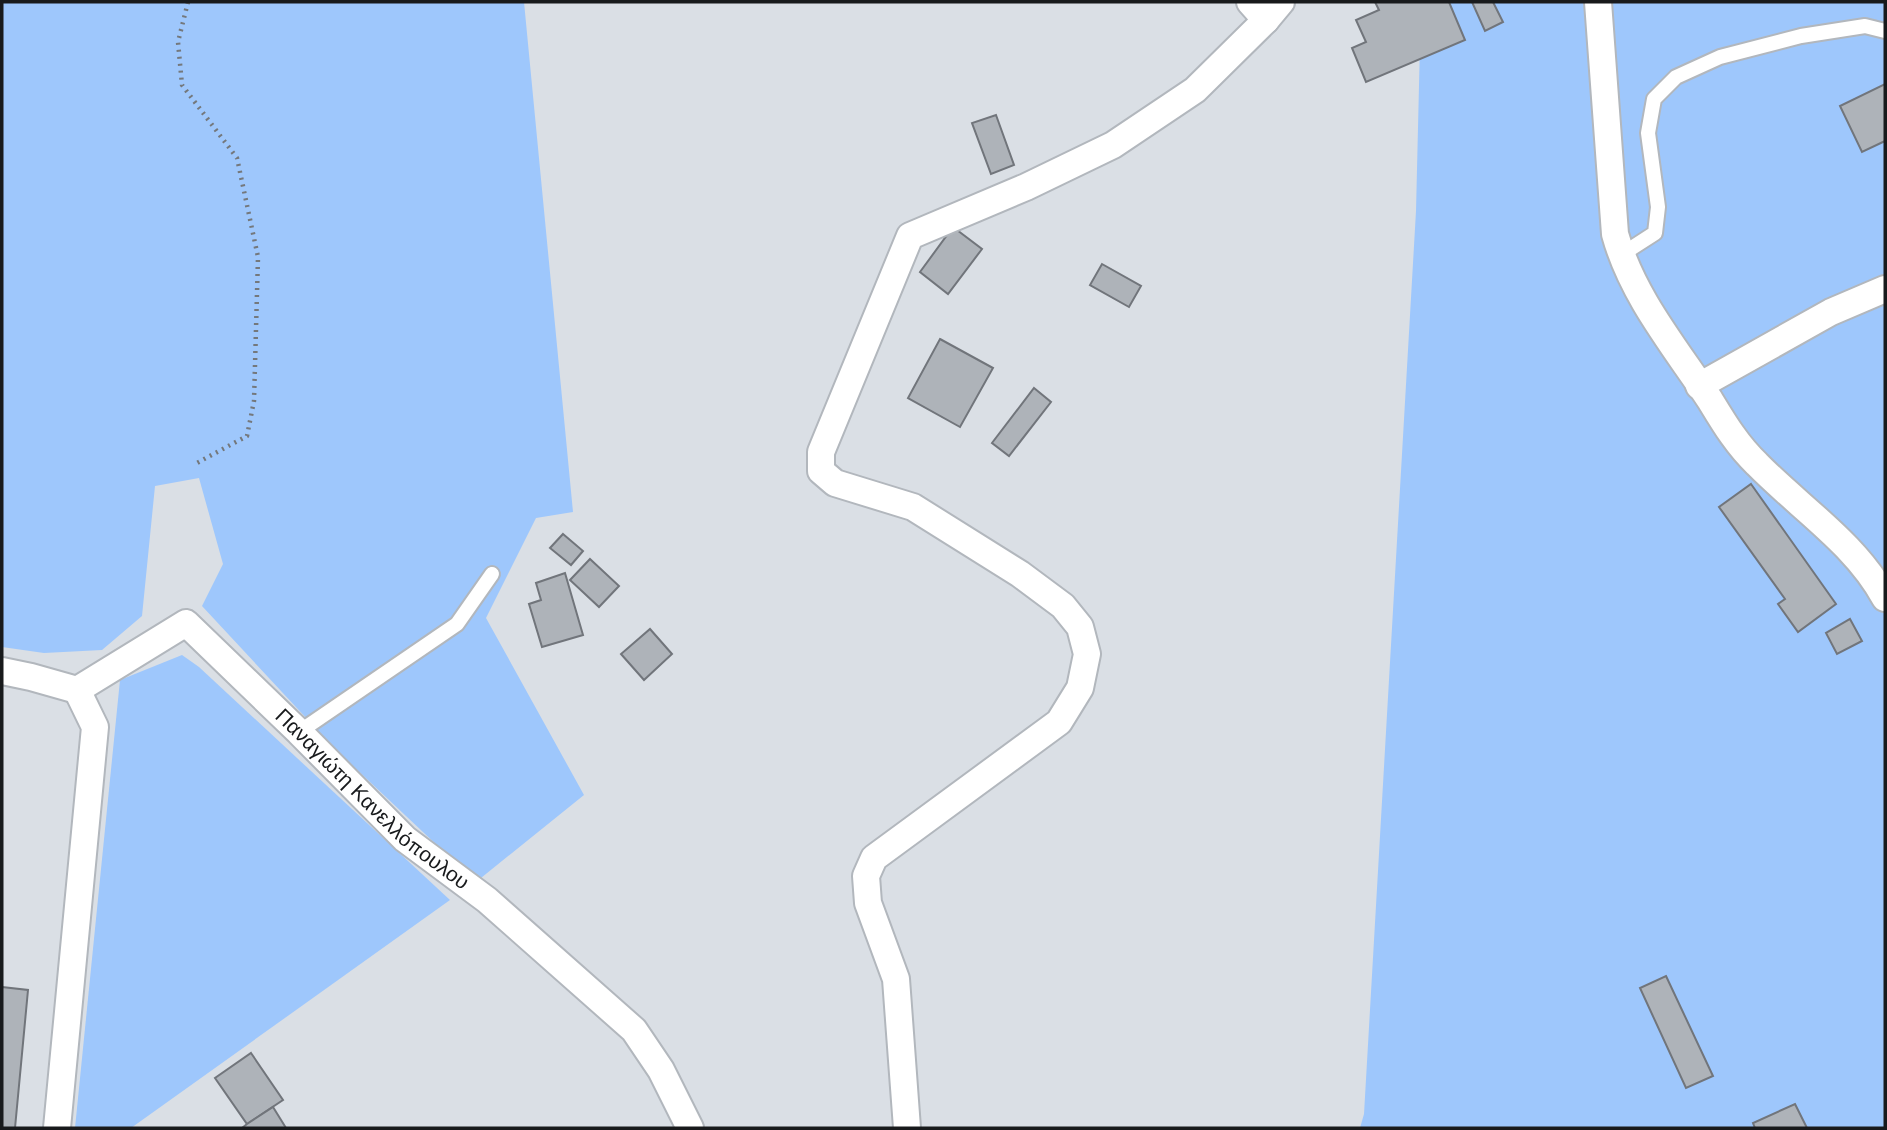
<svg xmlns="http://www.w3.org/2000/svg" width="1887" height="1130" viewBox="0 0 1887 1130" font-family="'PT Sans',sans-serif">
	<rect width="100%" height="100%" fill="#dadfe5"/>
	<g fill="#9ec7fc">
		<polygon points="2,2 524,2 573,512 536,518 486,618 584,795 476,882 336,750 202,606 223,564 199,478 155,486 142,616 102,650 44,653 2,647"/>
		<polygon points="1421,2 1885,2 1885,1128 1360,1128 1364,1114 1416,211"/>
		<polygon points="182,655 199,667 450,900 131,1128 75,1128 120,680"/>
	</g>
	<g fill="#aeb3b9" stroke="#71757b" stroke-width="2">
		<polygon points="1375,2 1449,2 1465,40 1366,82 1352,48 1366,42 1356,20 1379,10"/>
		<polygon points="1472,2 1493,2 1503,22 1485,31"/>
		<polygon points="1885,84 1885,141 1862,152 1840,106"/>
		<polygon points="996,115 1014,165 991,174 972,123"/>
		<polygon points="953,227 982,249 948,294 920,272"/>
		<polygon points="1102,264 1141,286 1129,307 1090,285"/>
		<polygon points="940,339 993,368 960,427 908,398"/>
		<polygon points="1034,388 1051,402 1009,456 992,443"/>
		<polygon points="1751,484 1836,604 1798,632 1778,604 1785,599 1719,507"/>
		<polygon points="563,534 583,551 571,565 550,548"/>
		<polygon points="590,559 619,586 599,607 570,580"/>
		<polygon points="565,573 583,635 542,647 529,604 541,600 536,583"/>
		<polygon points="1850,619 1862,641 1837,654 1826,633"/>
		<polygon points="650,629 672,654 644,680 621,654"/>
		<polygon points="1666,976 1713,1076 1686,1088 1640,988"/>
		<polygon points="2,987 28,990 15,1128 2,1128"/>
		<polygon points="251,1053 283,1100 247,1124 215,1078"/>
		<polygon points="1795,1104 1807,1128 1755,1128 1753,1123"/>
		<polygon points="273,1107 286,1128 242,1128 247,1124"/>
	</g>
	<g fill="none" stroke-linecap="round" stroke-linejoin="round">
		<defs>
			<g id="lane">
				<polyline points="1621,255 1655,233 1658,207 1648,133 1654,99 1676,77 1720,57 1801,36 1865,26 1885,31"/>
				<polyline points="299,732 457,624 492,574"/>
			</g>
			<g id="street">
				<polyline points="1250,2 1266,20 1281,2"/>
				<path d="M 1598,2 L 1615,234 C 1632,296 1675,347 1710,400 C 1724,423 1737,445 1757,464 C 1800,508 1855,543 1885,598"/>
				<polyline points="1699,386 1831,312 1885,289"/>
				<path id="s1" d="M 2,671 L 31,677 L 77,690 L 186,623 L 299,732 L 405,839 L 487,900 L 634,1030 L 661,1070 L 690,1128"/>
				<polyline points="57,1128 95,727 77,690"/>
				<polyline points="907,1128 896,979 868,903 866,876 874,858 1059,722 1080,688 1087,654 1080,627 1063,606 1020,574 913,507 835,483 821,471 821,452 910,236 1026,187 1113,145 1195,90 1266,20"/>
			</g>
		</defs>
		<use href="#lane" stroke="#b2b7bd" stroke-width="18"/>
		<use href="#street" stroke="#b2b7bd" stroke-width="30"/>
		<polyline stroke="#74787c" stroke-width="4.5" stroke-dasharray="2 5" stroke-linecap="butt" points="188,2 178,42 182,85 237,158 258,257 254,401 247,436 195,464"/>
		<use href="#lane" stroke="#fff" stroke-width="14"/>
		<use href="#street" stroke="#fff" stroke-width="26"/>
	</g>
	<g text-anchor="middle" stroke-width="6" stroke-linejoin="round" paint-order="stroke">
		<g font-size="21" fill="#181a1c" stroke="#fff">
			<text dy="7" stroke="none"><textPath href="#s1" startOffset="462">Παναγιώτη Κανελλόπουλου</textPath></text>
		</g>
	</g>
	<rect width="1887" height="1130" fill="none" stroke="#181a1c" stroke-width="7"/>
</svg>
